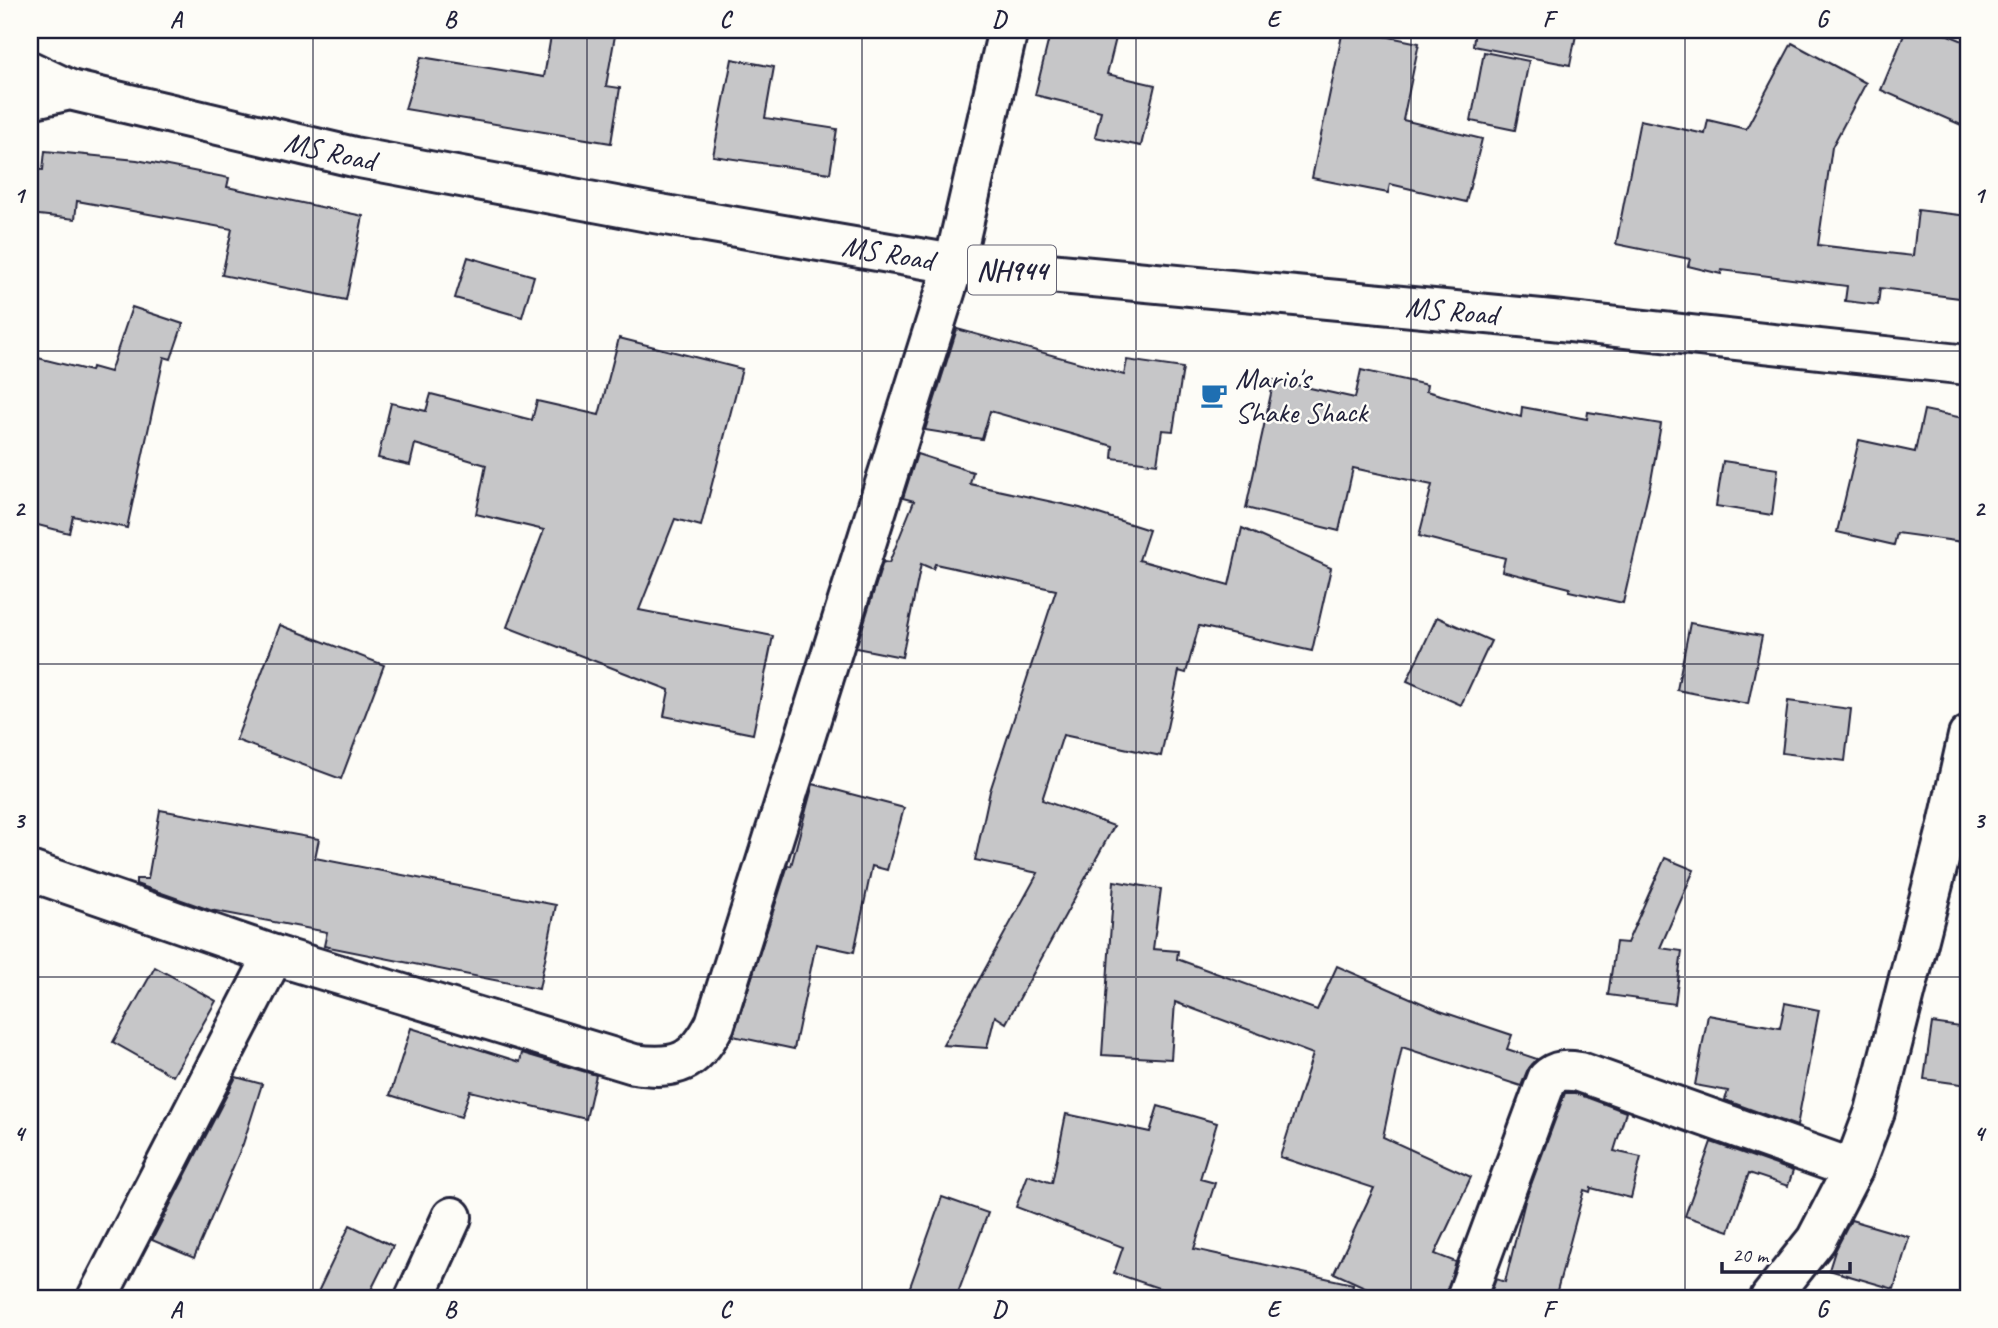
<svg xmlns="http://www.w3.org/2000/svg" width="1998" height="1328" viewBox="0 0 1998 1328" font-family="Caveat,sans-serif">
	<rect width="100%" height="100%" fill="#fdfcf7"/>
	<filter id="ink" filterUnits="userSpaceOnUse"><feTurbulence type="fractalNoise" baseFrequency=".0143" numOctaves="2"/><feDisplacementMap in="SourceGraphic" scale="14" xChannelSelector="R" yChannelSelector="G"/><feConvolveMatrix kernelMatrix="1 2 1 2 8 2 1 2 1" color-interpolation-filters="sRGB"/></filter>
	<g filter="url(#ink)">
		<g fill="#c6c6c8" stroke="#22223b" stroke-width="2">
			<polygon points="552,30 616,30 606,86 620,88 611,143 405,109 421,57 544,77"/>
			<polygon points="1051,30 1118,30 1107,74 1155,85 1141,146 1095,137 1101,111 1035,95"/>
			<polygon points="1343,30 1355,30 1419,43 1403,120 1482,139 1466,202 1390,184 1388,193 1312,178"/>
			<polygon points="1475,30 1577,30 1570,65 1473,46"/>
			<polygon points="1906,30 1936,30 1968,43 1968,128 1881,90"/>
			<polygon points="1792,43 1866,83 1832,147 1818,245 1913,256 1918,210 1968,216 1968,299 1880,288 1878,305 1845,301 1847,286 1722,270 1721,274 1688,266 1690,259 1616,244 1640,120 1705,134 1708,120 1746,129"/>
			<polygon points="1484,52 1529,61 1515,130 1471,121"/>
			<polygon points="732,59 774,67 765,118 837,129 830,173 713,156"/>
			<polygon points="45,151 137,160 229,178 227,187 363,216 346,300 222,275 232,229 77,201 75,219 30,214 30,169 43,170"/>
			<polygon points="468,257 534,276 522,317 455,298"/>
			<polygon points="132,307 183,324 171,359 164,357 127,528 73,516 69,533 30,523 30,356 91,371 92,367 110,372"/>
			<polygon points="957,329 1124,375 1127,360 1183,368 1173,431 1162,430 1157,464 1112,458 1113,446 990,411 982,439 925,430"/>
			<polygon points="619,338 742,369 701,526 675,519 639,610 773,636 753,734 664,716 669,690 507,627 544,530 476,514 486,465 415,444 410,465 378,458 391,403 426,411 431,394 532,420 537,401 599,415"/>
			<polygon points="1361,370 1427,385 1426,391 1521,417 1522,407 1587,419 1588,412 1661,424 1651,481 1623,603 1569,591 1570,588 1502,571 1505,558 1419,536 1432,485 1353,468 1339,531 1246,508 1274,380 1355,398"/>
			<polygon points="1924,410 1968,419 1968,501 1963,542 1897,533 1894,545 1837,532 1859,440 1915,452"/>
			<polygon points="917,454 973,472 970,484 1080,508 1149,530 1139,560 1229,585 1242,528 1331,568 1312,651 1199,626 1186,673 1179,671 1161,756 1063,735 1042,800 1114,826 1006,1023 995,1016 987,1048 943,1045 1038,873 975,860 990,791 1056,590 935,564 933,569 921,564 902,657 856,648 883,562 889,563 914,501 903,498"/>
			<polygon points="1723,461 1778,469 1772,515 1716,506"/>
			<polygon points="1437,617 1491,641 1461,705 1407,681"/>
			<polygon points="1690,623 1762,636 1748,704 1677,690"/>
			<polygon points="280,625 384,665 341,779 236,740"/>
			<polygon points="1788,701 1851,709 1845,761 1782,753"/>
			<polygon points="813,784 904,808 887,870 872,866 854,952 816,944 794,1049 733,1036 788,865 791,866"/>
			<polygon points="160,810 319,839 315,858 556,905 539,989 324,946 327,932 210,910 136,884 136,879 148,879"/>
			<polygon points="1665,858 1694,870 1660,948 1682,951 1675,1004 1608,995 1616,942 1627,943"/>
			<polygon points="1114,881 1161,889 1153,949 1178,951 1177,959 1317,1010 1337,966 1440,1011 1512,1035 1507,1049 1537,1059 1527,1071 1521,1086 1402,1047 1383,1137 1471,1177 1435,1254 1456,1262 1445,1298 1389,1298 1334,1273 1374,1188 1280,1157 1313,1054 1175,1002 1171,1059 1102,1055"/>
			<polygon points="155,967 216,1001 173,1076 113,1042"/>
			<polygon points="1785,1003 1819,1010 1797,1126 1725,1100 1728,1091 1695,1085 1708,1015 1780,1028"/>
			<polygon points="1932,1023 1968,1028 1968,1085 1924,1079"/>
			<polygon points="411,1028 520,1062 522,1053 596,1075 586,1119 470,1091 461,1117 390,1095"/>
			<polygon points="236,1077 262,1084 243,1144 194,1258 152,1240"/>
			<polygon points="1565,1093 1575,1093 1626,1112 1614,1151 1641,1157 1631,1198 1591,1188 1590,1192 1584,1190 1555,1298 1489,1298 1496,1279 1505,1282 1525,1201"/>
			<polygon points="1158,1106 1217,1123 1200,1179 1215,1183 1194,1249 1353,1284 1351,1298 1188,1298 1114,1273 1123,1247 1016,1207 1028,1175 1052,1183 1066,1114 1150,1132"/>
			<polygon points="1711,1142 1793,1171 1788,1186 1749,1173 1729,1231 1685,1216"/>
			<polygon points="942,1197 988,1213 956,1298 906,1298"/>
			<polygon points="1851,1220 1909,1237 1894,1289 1829,1270 1835,1251"/>
			<polygon points="350,1225 393,1246 367,1298 315,1298"/>
		</g>
		<g fill="none" stroke-linecap="round" stroke-linejoin="round">
			<defs>
				<g id="minor">
					<polyline points="30,871 274,955"/>
					<path d="M 97,1298 L 274,955 L 634,1064 C 677,1070 695,1063 715,1024 L 954,264 L 1008,30"/>
					<polyline points="415,1298 452,1217"/>
					<path d="M 1466,1298 L 1547,1079 C 1557,1069 1567,1070 1580,1072 L 1853,1169"/>
					<polyline points="1770,1298 1816,1240 1853,1169 1875,1111 1948,825 1968,736"/>
				</g>
				<polyline id="major" points="30,71 70,90"/>
				<g id="highway">
					<path id="s1" d="M 30,99 L 70,90 L 354,157 L 648,212 L 954,264 L 1552,320 L 1968,365"/>
				</g>
			</defs>
			<use href="#minor" stroke="#22223b" stroke-width="44"/>
			<use href="#major" stroke="#22223b" stroke-width="44"/>
			<use href="#highway" stroke="#22223b" stroke-width="44"/>
			<use href="#minor" stroke="#fdfcf7" stroke-width="38"/>
			<use href="#major" stroke="#fdfcf7" stroke-width="38"/>
			<use href="#highway" stroke="#fdfcf7" stroke-width="38"/>
		</g>
	</g>
	<path fill="none" stroke="#22223b" stroke-width="2" stroke-opacity="0.55" d="M 313,30 L 313,1298M 587,30 L 587,1298M 862,30 L 862,1298M 1136,30 L 1136,1298M 1411,30 L 1411,1298M 1685,30 L 1685,1298M 30,351 L 1968,351M 30,664 L 1968,664M 30,977 L 1968,977"/>
	<defs>
		<symbol id="cafe-bare" viewBox="-9 -9 18 18"><path d="M-5.5-4.5H6V0H3Q3 3.5 0 3.5H-2.5Q-5.5 3.5-5.5 0ZM3-3.2v2h1.7v-2ZM-6 4.5H4V6H-6Z" fill="#1f6fb2" stroke="#fdfcf7" stroke-width="2.5" paint-order="stroke"/></symbol>
	</defs>
	<g fill-rule="evenodd">
		<use href="#cafe-bare" x="1195" y="376" width="38" height="38"/>
	</g>
	<g text-anchor="middle" stroke-width="5" stroke-linejoin="round" paint-order="stroke">
		<rect fill="#fdfcf7" stroke="#646373" stroke-width="2" x="968" y="245.5" width="88" height="49" rx="5"/>
		<g font-size="28" font-weight="bold" fill="#22223b">
			<text x="1012" y="280">NH944</text>
		</g>
		<g font-size="30" fill="#22223b" stroke="#fdfcf7">
			<text dy="10" stroke="none"><textPath href="#s1" startOffset="308">MS Road</textPath></text>
			<text dy="10" stroke="none"><textPath href="#s1" startOffset="875">MS Road</textPath></text>
			<text dy="10" stroke="none"><textPath href="#s1" startOffset="1442">MS Road</textPath></text>
		</g>
		<g font-size="30" fill="#22223b" stroke="#fdfcf7" text-anchor="start">
			<text x="1235" y="388">Mario's<tspan x="1235" dy="34">Shake Shack</tspan></text>
		</g>
	</g>
	<rect width="1998" height="1328" fill="none" stroke="#fdfcf7" stroke-width="77"/>
	<path d="M1722 1262v10h128v-10" fill="none" stroke="#22223b" stroke-width="3.5"/>
	<text x="1732" y="1262" font-size="21" fill="#22223b" stroke="#fdfcf7" stroke-width="5" paint-order="stroke">20 m</text>
	<rect x="38" y="38" width="1922" height="1252" fill="none" stroke="#22223b" stroke-width="2.5"/>
	<g font-size="23" text-anchor="middle" font-weight="bold" fill="#22223b">
		<text x="176" y="27">A</text>
		<text x="450" y="27">B</text>
		<text x="725" y="27">C</text>
		<text x="999" y="27">D</text>
		<text x="1273" y="27">E</text>
		<text x="1548" y="27">F</text>
		<text x="1822" y="27">G</text>
		<text x="19" y="203">1</text>
		<text x="1979" y="203">1</text>
		<text x="19" y="516">2</text>
		<text x="1979" y="516">2</text>
		<text x="19" y="828">3</text>
		<text x="1979" y="828">3</text>
		<text x="19" y="1141">4</text>
		<text x="1979" y="1141">4</text>
		<text x="176" y="1317">A</text>
		<text x="450" y="1317">B</text>
		<text x="725" y="1317">C</text>
		<text x="999" y="1317">D</text>
		<text x="1273" y="1317">E</text>
		<text x="1548" y="1317">F</text>
		<text x="1822" y="1317">G</text>
	</g>
</svg>
